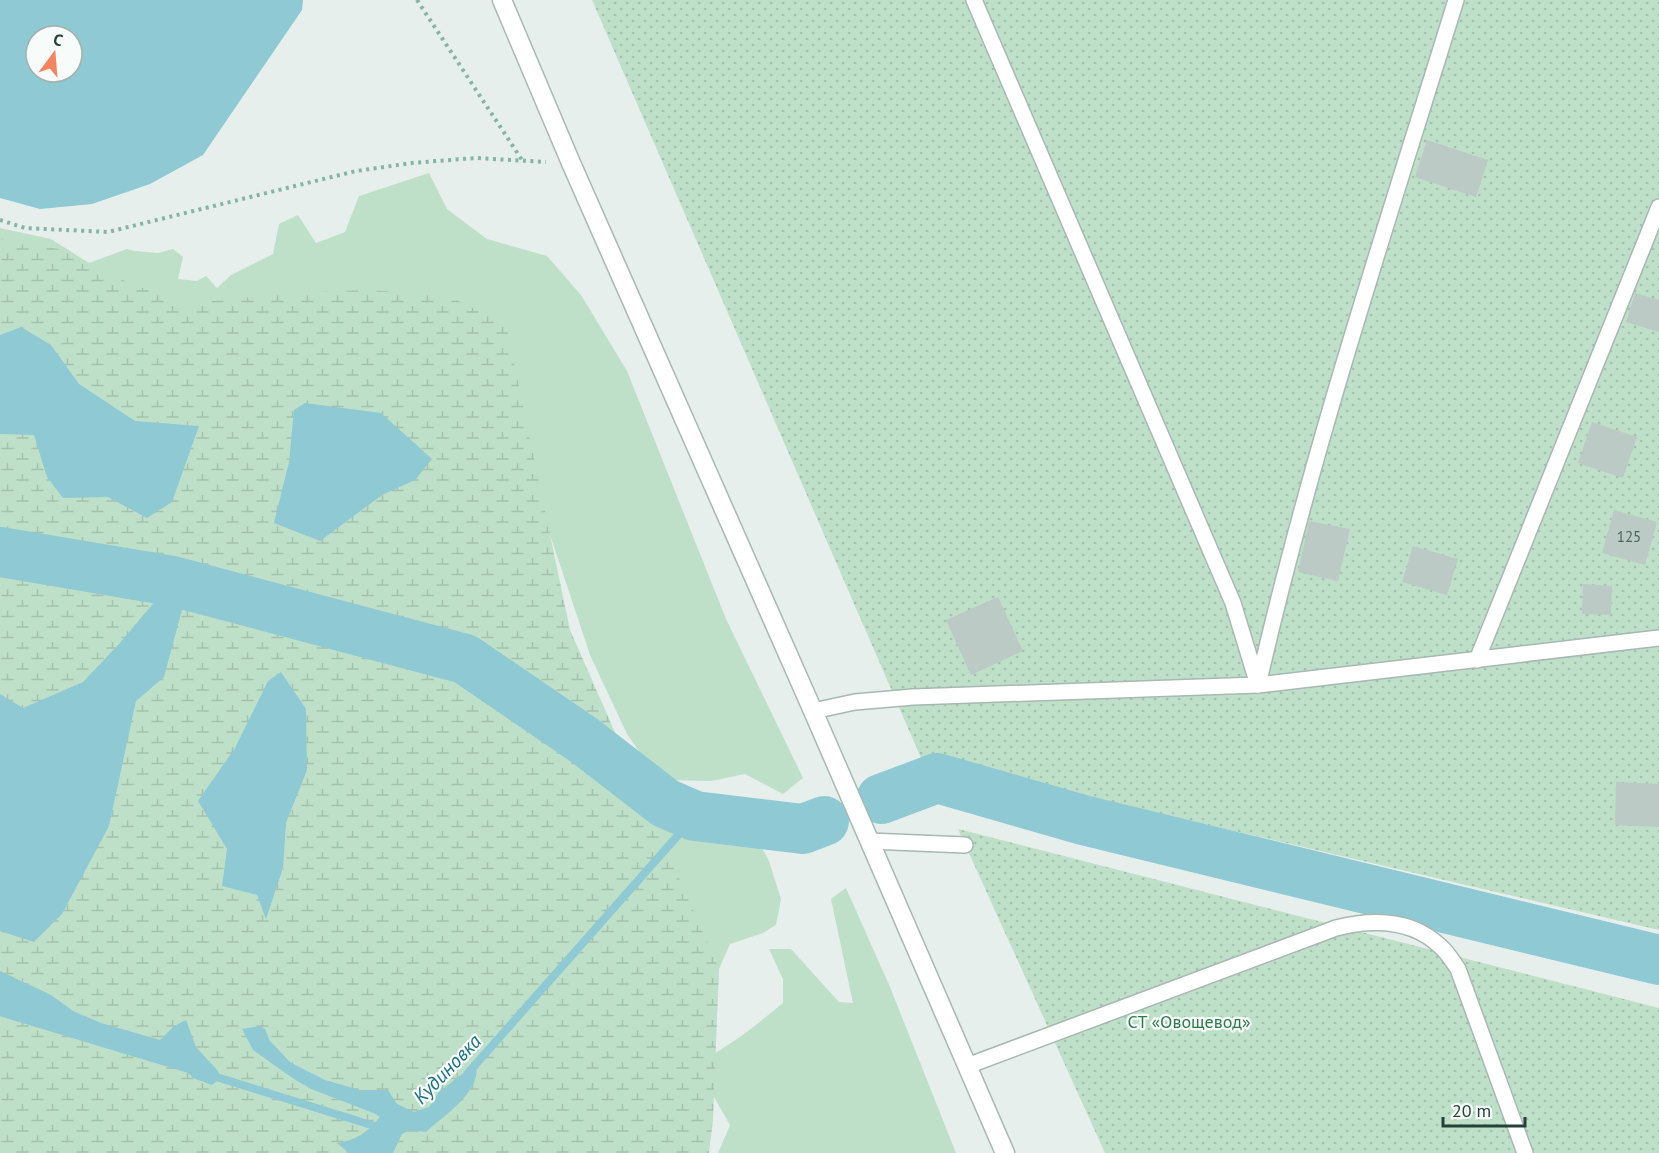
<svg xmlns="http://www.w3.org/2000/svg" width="1659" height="1153" viewBox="0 0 1659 1153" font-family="'PT Sans',sans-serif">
	<defs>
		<pattern id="wetland-marsh" width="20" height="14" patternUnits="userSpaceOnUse" patternTransform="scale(1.5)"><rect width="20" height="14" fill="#bfe0c8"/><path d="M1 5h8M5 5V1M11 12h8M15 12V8" fill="none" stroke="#a4c1ad"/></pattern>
		<pattern id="park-dots" width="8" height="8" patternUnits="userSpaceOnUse" patternTransform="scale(1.5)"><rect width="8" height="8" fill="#bfe0c8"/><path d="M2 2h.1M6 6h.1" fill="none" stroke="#a4c1ad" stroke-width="1.8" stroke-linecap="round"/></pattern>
	</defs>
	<rect width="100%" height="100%" fill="#e6efeb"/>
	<g fill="#bfe0c8">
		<polygon points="429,173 447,209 487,239 547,256 581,295 627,371 726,619 803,778 783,794 745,774 711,781 667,780 647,763 627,734 590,655 550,535 0,335 0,228 51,239 89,263 127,249 135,251 158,253 173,249 183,257 178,279 197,281 206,276 217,288 231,275 273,254 279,224 298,215 316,243 345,232 359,196"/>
		<path d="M 618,767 L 665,803 L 695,816 L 747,822 L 769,861 L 781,899 L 776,925 L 763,933 L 730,944 L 719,969 L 718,992 L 696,977 L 675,982 L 612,1008 L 576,1071 L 601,1087 C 623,1083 648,1081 670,1074 C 713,1060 749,1031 783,1003 L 783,979 L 769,949 L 791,949 L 839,1002 L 853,1003 L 831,899 L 846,888 L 890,987 L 956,1153 L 718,1153 L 730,1125 L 714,1097 L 684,1131 L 640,1150 L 637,1153 L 393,1153 L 402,1134 L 410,1130 L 426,1132 L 463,1100 L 486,1107 C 510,1086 545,1057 538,1021 C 537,1015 531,1009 528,1004 L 475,1064 L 439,1091 L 429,1107 L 414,1112 L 397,1104 L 388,1090 C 347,1089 327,1081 291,1063 L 322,1026 L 304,990 L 316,932 L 345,899 L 392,885 L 400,928 L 355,996 L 353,1027 L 370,1049 L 396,1048 L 422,1070 L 437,1049 L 455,1016 L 539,882 L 552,811 L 586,784 Z"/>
	</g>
	<polygon fill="url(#wetland-marsh)" points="0,238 12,243 61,249 125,281 184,304 294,293 366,290 444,294 506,324 570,630 719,969 713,1120 709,1153 0,1153"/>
	<g fill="url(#park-dots)">
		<polygon points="592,0 1659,0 1659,930 921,758"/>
		<polygon points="958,829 1659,1008 1659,1153 1105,1153"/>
	</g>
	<g fill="#8ec9d4" fill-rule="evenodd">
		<path d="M 0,0 L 303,0 L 302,10 L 203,155 L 150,184 L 92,204 L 40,209 L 0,198 ZM 36,36 L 72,36 L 72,72 L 36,72 Z"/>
		<polygon points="21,327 51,345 79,384 135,421 199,426 172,502 147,518 108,497 63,498 47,477 34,435 0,434 0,335"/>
		<polygon points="305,403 381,413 432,459 415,480 382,495 320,541 274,523 289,462 294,410"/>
		<polygon points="172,581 183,606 164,677 136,701 109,826 62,914 34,942 0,931 0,694 23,708 83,682 119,644"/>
		<polygon points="281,672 306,709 307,770 286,823 283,868 266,919 257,895 222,886 227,849 198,801 235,748 268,681"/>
		<polygon points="0,971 51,995 73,1011 101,1023 160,1040 174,1026 186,1020 196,1047 218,1071 220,1078 212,1085 193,1078 183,1067 0,1012"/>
		<path d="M 260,1026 L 265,1029 L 270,1041 L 291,1063 L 325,1080 L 360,1090 L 388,1090 L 397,1104 L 414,1112 L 429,1107 L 439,1092 L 475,1064 C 485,1089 442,1117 426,1132 L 410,1130 L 402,1134 L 393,1153 L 349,1153 L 337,1143 C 357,1140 366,1133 380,1117 L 376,1114 L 311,1089 L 294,1079 L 253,1050 L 242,1029 Z"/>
	</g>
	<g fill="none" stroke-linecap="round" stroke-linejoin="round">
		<g stroke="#8ec9d4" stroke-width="8">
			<polyline points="0,1012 192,1070"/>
			<polyline points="468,1073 695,816"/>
			<polyline points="210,1075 381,1128"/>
		</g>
		<g stroke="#8ec9d4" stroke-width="50">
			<polyline points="0,552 172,581 465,659 585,741 665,803 695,816 803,829 824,821"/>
			<polyline points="881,799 937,778 1083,820 1659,960"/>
		</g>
	</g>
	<g fill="#bbcac4">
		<polygon points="1427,140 1488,160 1476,197 1415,177"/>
		<polygon points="1635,293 1659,300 1659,332 1626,322"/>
		<polygon points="1592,422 1637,437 1623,478 1578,463"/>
		<polygon points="1614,510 1657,522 1645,565 1602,553"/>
		<polygon points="1309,521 1350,529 1338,581 1298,572"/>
		<polygon points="1413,546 1458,559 1447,595 1402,582"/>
		<polygon points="1583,584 1612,586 1611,615 1582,614"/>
		<polygon points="998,597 1023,651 971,675 946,620"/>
		<polygon points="1616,782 1659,784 1659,827 1615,825"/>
	</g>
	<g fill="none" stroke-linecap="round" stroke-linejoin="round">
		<defs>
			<g id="service">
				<path d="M 974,0 L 1233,603 L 1258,685 C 1311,453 1386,227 1456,0"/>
				<polyline points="1477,660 1659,207"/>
				<polyline points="813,711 855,702 913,697 1258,685 1659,638"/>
				<polyline points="869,841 965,845"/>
				<path d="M 967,1066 L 1336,928 C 1372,919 1412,919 1441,947 C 1448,953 1453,962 1458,969 L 1525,1153"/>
			</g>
			<polyline id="tertiary" points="502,0 571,163 813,711 1005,1153"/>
		</defs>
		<use href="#service" stroke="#a8b8b2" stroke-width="18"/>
		<use href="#tertiary" stroke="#a8b8b2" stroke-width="21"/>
		<g stroke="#86b3a5" stroke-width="4" stroke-dasharray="3 4.5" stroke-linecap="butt">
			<polyline points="417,0 522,160"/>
			<polyline points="0,220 25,228 108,232 356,171 412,163 476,158 546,162"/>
		</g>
		<use href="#service" stroke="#fff" stroke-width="15"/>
		<use href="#tertiary" stroke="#fff" stroke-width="18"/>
	</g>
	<g text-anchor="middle" stroke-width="4.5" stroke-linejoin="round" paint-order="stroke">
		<g font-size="15" fill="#4a645c">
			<text x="1629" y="542">125</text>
		</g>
		<g font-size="18" fill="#2d7a4b" stroke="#f7fbf9">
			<text x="1189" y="1028">СТ «Овощевод»</text>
		</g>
		<g font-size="20" font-style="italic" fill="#1c6f80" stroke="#f7fbf9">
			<text transform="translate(447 1069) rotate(-46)" y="7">Кудиновка</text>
		</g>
	</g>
	<g transform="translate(54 54) rotate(16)"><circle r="28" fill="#f7fbf9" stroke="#a3b1ad" stroke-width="1.5"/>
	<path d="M0-4.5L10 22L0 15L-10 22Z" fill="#f4845f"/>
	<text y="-9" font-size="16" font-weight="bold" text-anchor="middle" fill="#24423a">С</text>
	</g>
	<path d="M1443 1117v9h82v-9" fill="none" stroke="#24423a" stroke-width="3"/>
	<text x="1452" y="1117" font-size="18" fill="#24423a" stroke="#f7fbf9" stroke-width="4.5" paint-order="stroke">20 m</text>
</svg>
